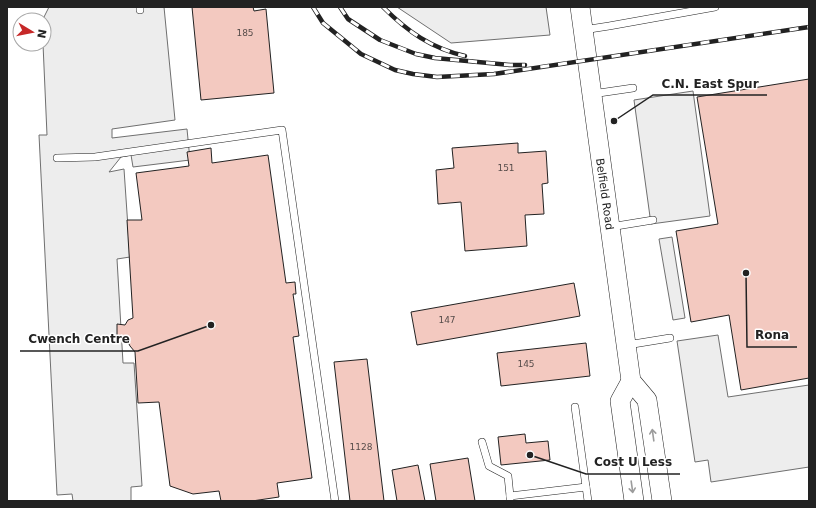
<svg xmlns="http://www.w3.org/2000/svg" width="816" height="508" viewBox="0 0 816 508" font-family="'DejaVu Sans',sans-serif">
	<rect width="100%" height="100%" fill="#fff"/>
	<g fill="#ededed" stroke="#6f6f6f">
		<polygon points="49,7 164,7 175,120 112,129 112,138 187,129 190,160 133,167 131,155 121,157 109,172 124,169 130,257 117,259 123,363 134,363 142,486 131,487 131,501 73,501 72,494 57,495 39,135 47,135 43,44 44,20 43,19"/>
		<polygon points="397,7 546,7 550,35 451,43"/>
		<polygon points="693,91 710,216 651,224 634,100"/>
		<polygon points="672,237 685,318 673,320 659,239"/>
		<polygon points="718,335 728,397 809,385 809,467 711,482 708,460 695,462 677,341"/>
	</g>
	<g fill="#f3c9c0" stroke="#222">
		<polygon points="192,7 253,7 254,11 266,9 274,93 201,100"/>
		<polygon points="809,79 809,378 741,390 729,315 691,322 676,231 718,224 697,97"/>
		<polygon points="518,143 518,153 546,151 548,183 542,184 544,214 525,215 527,246 465,251 461,202 438,204 436,170 454,168 452,148"/>
		<polygon points="211,148 212,163 268,155 286,283 295,282 296,294 293,294 299,336 293,337 312,478 277,483 279,497 252,501 221,501 219,491 193,494 170,486 159,402 138,403 135,352 130,346 125,336 118,339 117,336 117,324 125,325 128,320 133,318 127,220 142,220 136,173 189,166 187,152"/>
		<polygon points="574,283 580,316 417,345 411,312"/>
		<polygon points="586,343 590,376 501,386 497,353"/>
		<polygon points="367,359 384,501 350,501 334,362"/>
		<polygon points="525,434 526,443 548,441 550,460 501,465 498,437"/>
		<polygon points="468,458 475,501 436,501 430,464"/>
		<polygon points="418,465 425,501 397,501 392,470"/>
	</g>
	<g fill="none" stroke-linecap="round" stroke-linejoin="round">
		<defs>
			<g id="service">
				<polyline points="140,7 140,10"/>
				<polyline points="583,30 609,26 715,7"/>
				<polyline points="592,94 633,88"/>
				<polyline points="57,158 95,157 282,130 335,501"/>
				<polyline points="610,227 653,220"/>
				<polyline points="627,345 670,338"/>
				<polyline points="575,407 588,501"/>
				<polyline points="482,442 489,466 508,476 510,496"/>
				<polyline points="510,501 510,496 586,487"/>
			</g>
			<g id="secondary">
				<polyline points="580,7 631,381 647,400 662,501"/>
				<polyline points="631,381 620,401 634,501"/>
			</g>
		</defs>
		<use href="#service" stroke="#222" stroke-width="8"/>
		<use href="#secondary" stroke="#222" stroke-width="20"/>
		<use href="#service" stroke="#fff" stroke-width="7"/>
		<use href="#secondary" stroke="#fff" stroke-width="19"/>
		<defs>
			<g id="rail">
				<polyline points="313,7 323,23 361,54 395,70 413,74 437,77 494,74 809,27"/>
				<polyline points="340,7 348,19 380,40 416,54 435,58 510,65 525,65"/>
				<path d="M 383,7 C 408,32 431,48 465,56"/>
			</g>
		</defs>
		<use href="#rail" stroke="#222" stroke-width="4.5"/>
		<use href="#rail" stroke="#fff" stroke-width="3" stroke-dasharray="9" stroke-linecap="butt"/>
	</g>
	<defs><path id="oneway-shaft" d="M-6 0H5M1.5-3L5.5 0L1.5 3" fill="none" stroke-width="1.6" stroke-linecap="round" stroke-linejoin="round"/></defs>
	<g stroke="#9c9c9c">
		<use href="#oneway-shaft" transform="translate(653 435) rotate(-98)"/>
		<use href="#oneway-shaft" transform="translate(632 487) rotate(82)"/>
	</g>
	<g text-anchor="middle" stroke-width="3" stroke-linejoin="round" paint-order="stroke">
		<g font-size="9" fill="#564c4a">
			<text x="245" y="36">185</text>
			<text x="506" y="171">151</text>
			<text x="447" y="323">147</text>
			<text x="526" y="367">145</text>
			<text x="361" y="450">1128</text>
		</g>
		<g font-size="11" fill="#222" stroke="#fff">
			<text transform="translate(605 194) rotate(82)" y="4">Belfield Road</text>
		</g>
	</g>
	<path fill="none" stroke="#222" stroke-width="1.5" d="M614 121L653 95H767M746 273L747 347H797M211 325L138 351H20M530 455L586 474H680"/>
	<g fill="#222" stroke="#fff" stroke-width="1.5">
		<circle cx="614" cy="121" r="4"/>
		<circle cx="746" cy="273" r="4"/>
		<circle cx="211" cy="325" r="4"/>
		<circle cx="530" cy="455" r="4"/>
	</g>
	<g font-size="12" text-anchor="middle" font-weight="bold" fill="#222" stroke="#fff" stroke-width="3" stroke-linejoin="round" paint-order="stroke">
		<text x="710" y="88">C.N. East Spur</text>
		<text x="772" y="339">Rona</text>
		<text x="79" y="343">Cwench Centre</text>
		<text x="633" y="466">Cost U Less</text>
	</g>
	<rect width="816" height="508" fill="none" stroke="#222222" stroke-width="16"/>
	<g transform="translate(32 32) rotate(100)"><circle r="19" fill="#ffffff" stroke="#a7a7a7"/>
	<path d="M0-3L7 15L0 10L-7 15Z" fill="#c62828"/>
	<text y="-6" font-size="11" font-weight="bold" text-anchor="middle" fill="#222222">N</text>
	</g>
</svg>
